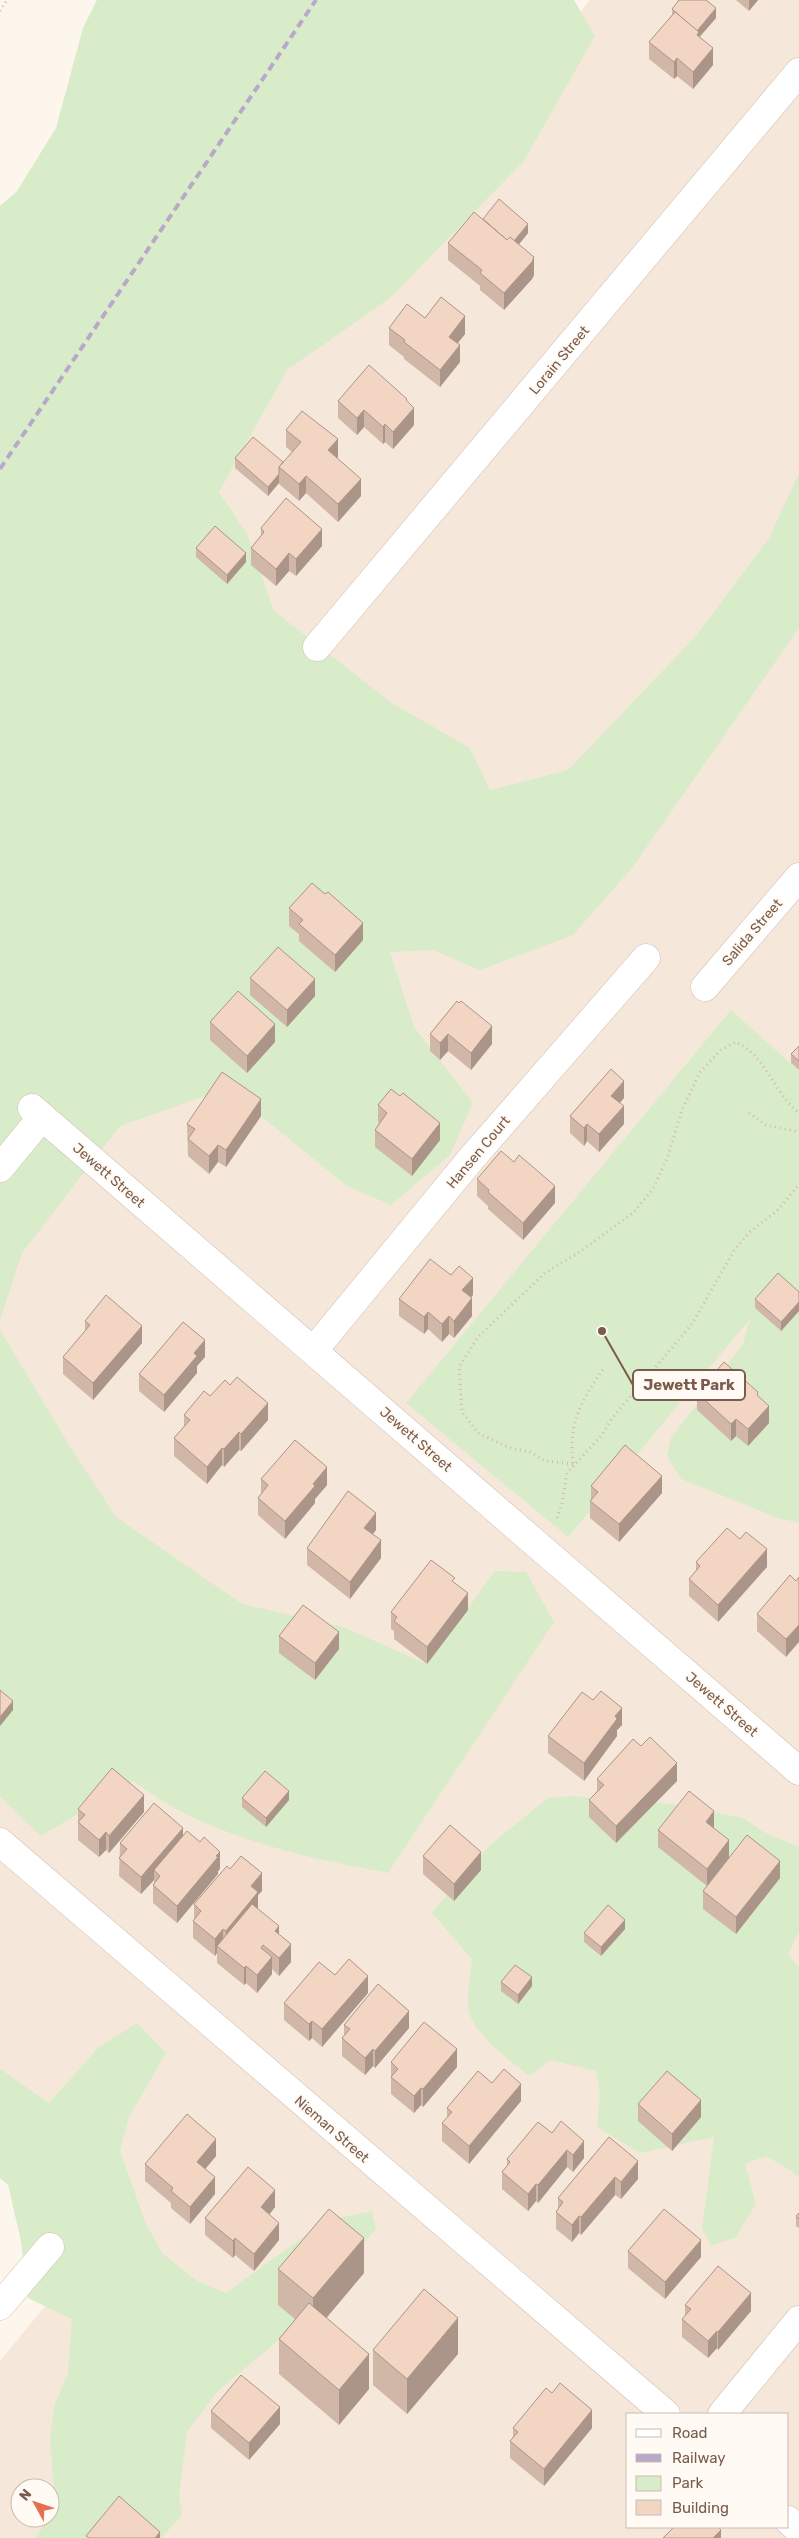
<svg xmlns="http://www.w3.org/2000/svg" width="799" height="2538" viewBox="0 0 799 2538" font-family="Rubik,sans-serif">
	<rect width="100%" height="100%" fill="#fdf6ec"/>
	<path fill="#f5e8da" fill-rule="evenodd" d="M 590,0 L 799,0 L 799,2538 L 0,2538 L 0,2361 L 133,2199 L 0,2081 L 0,1224 L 158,527 ZM 628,2414 L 788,2414 L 788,2527 L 628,2527 ZM 20,2488 L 50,2488 L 50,2518 L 20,2518 Z"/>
	<g fill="#d8ecc9">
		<polygon points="97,0 574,0 595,36 524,161 390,298 287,370 219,492 247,534 274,611 392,703 470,748 490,790 568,770 695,637 769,538 799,473 799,628 632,868 573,935 480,970 433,950 390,952 414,1027 473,1103 450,1155 391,1205 347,1186 261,1116 222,1090 120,1126 22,1253 0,1320 0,206 17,191 56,128 83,28"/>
		<polygon points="731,1010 799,1071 799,1523 778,1518 681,1479 667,1456 671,1438 743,1344 750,1319 568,1537 406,1403"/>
		<path d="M 0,1330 L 69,1445 L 116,1517 L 242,1604 L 343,1627 L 427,1664 L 495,1571 L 526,1572 L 554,1622 L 388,1873 C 316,1860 244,1844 178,1810 C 162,1802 148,1791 133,1781 L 41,1836 L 0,1797 Z"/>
		<path d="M 570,1796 L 672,1804 L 743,1818 L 764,1832 L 799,1847 L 799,1932 L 788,1954 L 799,1967 L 799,2178 L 790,2170 L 766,2156 L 745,2164 L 756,2204 L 735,2238 L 711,2245 L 702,2228 L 714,2137 L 640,2153 L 597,2127 L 600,2094 L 596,2071 L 551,2060 L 529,2076 C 510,2060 470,2033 468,2006 C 467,1991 471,1974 472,1959 L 432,1913 L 490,1845 L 548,1798 Z"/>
		<polygon points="137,2023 166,2053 129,2117 120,2150 145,2222 162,2253 196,2280 226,2293 327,2220 372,2211 376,2229 274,2344 218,2391 187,2432 179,2496 182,2515 161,2538 35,2538 55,2509 50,2436 55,2404 68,2373 72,2319 28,2298 21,2241 8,2185 0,2178 0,2069 49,2103 99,2047"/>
	</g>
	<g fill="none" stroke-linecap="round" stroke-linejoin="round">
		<defs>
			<g id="street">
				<polyline points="317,647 799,72"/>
				<polyline points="705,987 799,877"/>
				<polyline points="32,1108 799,1771"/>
				<polyline points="0,1168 42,1117"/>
				<polyline points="314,1350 471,1159 646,958"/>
				<polyline points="0,1842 666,2414"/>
				<polyline points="0,2306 50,2247"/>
				<polyline points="722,2414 799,2320"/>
				<polyline points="788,2520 799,2530"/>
			</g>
		</defs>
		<use href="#street" stroke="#d1beb0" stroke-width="29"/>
		<g stroke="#d9b8a5" stroke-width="3" stroke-dasharray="1 4" stroke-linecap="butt">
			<polyline points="0,11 7,0"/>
			<polyline points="749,1113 766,1125 799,1132"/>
			<path d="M 573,1463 C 568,1420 582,1401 605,1366"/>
			<path d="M 573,1464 L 545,1461 L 530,1452 L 510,1448 L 478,1433 L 462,1412 L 459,1367 L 478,1337 L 545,1273 L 578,1253 L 633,1213 L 653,1189 L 668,1156 L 682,1110 L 700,1072 L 721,1050 L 736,1042 C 766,1056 773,1092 799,1113"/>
			<polyline points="557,1518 562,1504 567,1473 602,1435 613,1417 692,1324 735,1249 750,1232 779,1209 799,1184"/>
		</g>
		<use href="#street" stroke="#fff" stroke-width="28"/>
		<polyline stroke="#b9a8c9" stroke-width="4" stroke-dasharray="8 5" stroke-linecap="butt" points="0,469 316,0"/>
	</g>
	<g fill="#d1b7a8">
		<polygon points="736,0 758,0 749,11"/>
		<polygon points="672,9 716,18 700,37 713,65 693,89 677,76 674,79 649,59 649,42 672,15"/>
		<polygon points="483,219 528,233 519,244 534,275 532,279 504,310 480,290 480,286 448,260 448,243 483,220"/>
		<polygon points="425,318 465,334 458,343 460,362 440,387 404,359 404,357 389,345 389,328"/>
		<polygon points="338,401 407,402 414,425 393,449 385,442 383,444 364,427 357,435 338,418"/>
		<polygon points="286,430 338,457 337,458 361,496 338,522 306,493 299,501 279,484 279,483 268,496 235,468 235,458 283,462 292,452 286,447"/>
		<polygon points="261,528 322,546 296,576 289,571 276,586 251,565 251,548 261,536"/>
		<polygon points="196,548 246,562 227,584 196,557"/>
		<polygon points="289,908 363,940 335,972 299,941 299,934 289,926"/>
		<polygon points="250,978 315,996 287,1027 250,995"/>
		<polygon points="457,1001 492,1044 471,1070 448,1051 440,1060 430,1051 430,1034"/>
		<polygon points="210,1022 275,1042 247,1073 210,1040"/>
		<polygon points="799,1046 799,1070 791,1063 791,1054"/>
		<polygon points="624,1098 620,1103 624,1124 599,1152 587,1141 584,1146 570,1133 570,1116"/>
		<polygon points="378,1105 440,1140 412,1176 375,1147 375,1130 379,1123 378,1122"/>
		<polygon points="261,1116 226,1167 218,1162 209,1174 188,1156 187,1124"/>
		<polygon points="514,1162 555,1203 523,1240 488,1209 488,1206 477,1196 477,1179"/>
		<polygon points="799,1292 799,1311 781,1331 755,1308 755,1299"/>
		<polygon points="473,1295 471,1297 472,1316 454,1338 449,1334 442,1342 428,1329 424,1334 399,1316 399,1299"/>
		<polygon points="85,1321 142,1343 93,1400 63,1374 63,1357 85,1331"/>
		<polygon points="205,1357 197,1366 197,1373 164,1412 139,1391 139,1374"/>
		<polygon points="697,1393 758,1396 769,1423 748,1446 736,1436 731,1441 697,1410"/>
		<polygon points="210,1396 268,1420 241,1451 239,1450 224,1467 222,1465 207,1484 174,1456 174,1438 184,1426 184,1415"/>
		<polygon points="261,1479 327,1485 315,1499 315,1503 285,1539 258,1515 258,1498 261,1494"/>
		<polygon points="591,1486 662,1493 619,1542 590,1518 590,1501 591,1499"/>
		<polygon points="376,1530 373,1534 381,1558 350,1599 307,1565 307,1548"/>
		<polygon points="696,1562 767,1567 718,1622 689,1596 689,1579 696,1571"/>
		<polygon points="790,1575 786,1657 757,1631 757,1614"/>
		<polygon points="455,1583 468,1610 427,1664 394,1639 394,1631 391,1629 391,1612"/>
		<polygon points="279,1636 339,1649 315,1680 279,1653"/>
		<polygon points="622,1725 617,1730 617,1736 584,1781 548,1753 548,1736"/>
		<polygon points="597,1779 677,1781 616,1843 589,1817 589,1800 597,1791"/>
		<polygon points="242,1798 289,1800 266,1827 242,1807"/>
		<polygon points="78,1809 144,1812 109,1853 106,1850 99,1857 78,1840"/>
		<polygon points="714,1828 707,1886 658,1847 658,1830"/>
		<polygon points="183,1835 220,1869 218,1871 218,1874 177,1923 153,1903 153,1885 154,1884 154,1880 141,1894 119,1876 120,1843"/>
		<polygon points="423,1856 481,1870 454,1901 423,1874"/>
		<polygon points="780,1878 736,1934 703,1909 703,1891"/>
		<polygon points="262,1891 258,1895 258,1909 279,1934 291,1962 279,1976 272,1969 272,1974 257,1993 246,1983 244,1985 217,1963 217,1953 215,1956 193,1938 193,1921 194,1919 194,1904"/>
		<polygon points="625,1929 601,1956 584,1942 584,1933"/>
		<polygon points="335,1975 368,1993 322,2047 312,2038 309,2041 284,2020 284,2003"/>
		<polygon points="501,1982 532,1986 518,2004 501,1991"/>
		<polygon points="344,2025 409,2028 375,2068 373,2066 365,2075 342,2056 342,2038 344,2036"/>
		<polygon points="391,2062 457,2067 423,2107 421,2105 414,2113 391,2094"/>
		<polygon points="492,2083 521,2101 469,2164 442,2141 442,2123 447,2118 447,2108"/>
		<polygon points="638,2104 701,2117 672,2151 638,2121"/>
		<polygon points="552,2133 584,2158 573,2172 567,2167 538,2203 536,2201 528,2211 502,2189 502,2172 507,2166 507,2159"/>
		<polygon points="609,2137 638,2179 621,2199 615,2195 581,2235 579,2233 572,2242 556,2229 556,2212 558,2209 558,2198"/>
		<polygon points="216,2156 205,2169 215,2194 190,2224 171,2208 171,2203 145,2181 145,2164"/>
		<polygon points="275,2207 269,2215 279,2240 254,2271 235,2255 233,2258 205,2235 205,2218"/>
		<polygon points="799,2213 799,2228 796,2226 796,2216"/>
		<polygon points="628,2251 701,2257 665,2299 628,2268"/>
		<polygon points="278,2269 364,2273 326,2318 369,2389 339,2425 279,2374 279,2339 295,2319 278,2305"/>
		<polygon points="685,2305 751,2311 718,2350 717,2348 708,2358 682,2337 682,2319 685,2316"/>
		<polygon points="373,2350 458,2354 407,2414 373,2385"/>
		<polygon points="211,2411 280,2424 249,2460 211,2428"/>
		<polygon points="513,2428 592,2428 544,2486 510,2458 510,2441 513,2437"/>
	</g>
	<g fill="#aa9588">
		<polygon points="749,0 758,0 749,11"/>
		<polygon points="716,8 716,18 699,37 697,52 697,31"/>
		<polygon points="713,48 713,65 693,89 693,72"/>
		<polygon points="677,58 677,76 674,79 674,62"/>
		<polygon points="528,224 528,233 512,253 512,244"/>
		<polygon points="534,257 534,275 532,279 504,310 504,293"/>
		<polygon points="465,316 465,334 449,354 449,337"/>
		<polygon points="460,345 460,362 440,387 440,370"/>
		<polygon points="407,399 407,415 414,408 414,425 393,449 393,432 406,400"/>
		<polygon points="364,410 364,427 357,435 357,418"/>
		<polygon points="385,424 385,442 383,444 383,427"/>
		<polygon points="338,439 338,457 328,468 328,450"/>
		<polygon points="279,474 279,483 268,496 268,487"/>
		<polygon points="306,476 306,493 299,501 299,484"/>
		<polygon points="361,479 361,496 338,522 338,504"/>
		<polygon points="322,529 322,546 296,576 296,559"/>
		<polygon points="246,553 246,562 227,584 227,575"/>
		<polygon points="289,553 289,571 276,586 276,569"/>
		<polygon points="363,923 363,940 335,972 335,955"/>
		<polygon points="315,979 315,996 287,1027 287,1010"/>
		<polygon points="275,1024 275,1042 247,1073 247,1056"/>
		<polygon points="492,1026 492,1044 471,1070 471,1053"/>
		<polygon points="448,1034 448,1051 440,1060 440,1043"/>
		<polygon points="624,1081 624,1098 611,1113 611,1096"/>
		<polygon points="261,1099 261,1116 226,1167 226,1150"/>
		<polygon points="624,1106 624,1124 599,1152 599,1134"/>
		<polygon points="440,1123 440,1140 412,1176 412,1159"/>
		<polygon points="587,1124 587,1141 584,1146 584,1128"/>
		<polygon points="218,1145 218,1162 209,1174 209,1156"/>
		<polygon points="555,1186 555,1203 523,1240 523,1223"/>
		<polygon points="473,1278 473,1295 462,1307 462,1290"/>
		<polygon points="472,1298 472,1316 454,1338 454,1321"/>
		<polygon points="799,1302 799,1311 781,1331 781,1322"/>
		<polygon points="428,1312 428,1329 424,1334 424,1317"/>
		<polygon points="449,1316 449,1334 442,1342 442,1324"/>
		<polygon points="142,1326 142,1343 93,1400 93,1383"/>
		<polygon points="205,1340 205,1357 197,1366 197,1373 164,1412 164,1395 194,1353"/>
		<polygon points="268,1403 268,1420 241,1451 241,1434"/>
		<polygon points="769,1406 769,1423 748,1446 748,1429"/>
		<polygon points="736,1419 736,1436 731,1441 731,1424"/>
		<polygon points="239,1432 239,1450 224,1467 224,1449"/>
		<polygon points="222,1448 222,1465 207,1484 207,1467"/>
		<polygon points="327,1467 327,1485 315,1499 315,1503 285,1539 285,1521 313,1484"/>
		<polygon points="662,1476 662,1493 619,1542 619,1524"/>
		<polygon points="376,1513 376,1530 364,1545 364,1528"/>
		<polygon points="381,1540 381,1558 350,1599 350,1582"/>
		<polygon points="767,1549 767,1567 718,1622 718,1605"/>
		<polygon points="468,1593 468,1610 427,1664 427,1647"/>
		<polygon points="799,1625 799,1642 786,1657 786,1639"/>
		<polygon points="339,1632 339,1649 315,1680 315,1663"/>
		<polygon points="13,1701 13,1710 0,1726 0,1717"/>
		<polygon points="622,1708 622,1725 617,1730 617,1736 584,1781 584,1763 615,1716"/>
		<polygon points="677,1763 677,1781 616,1843 616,1826"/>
		<polygon points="289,1791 289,1800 266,1827 266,1818"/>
		<polygon points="144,1795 144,1812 109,1853 109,1836"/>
		<polygon points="714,1811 714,1828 706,1839 706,1822"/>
		<polygon points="183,1828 183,1845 154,1870 154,1880 141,1894 141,1877"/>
		<polygon points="106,1832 106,1850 99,1857 99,1840"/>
		<polygon points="729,1840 729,1858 707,1886 707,1869"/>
		<polygon points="220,1852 220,1869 218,1871 218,1874 177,1923 177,1906 216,1856"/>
		<polygon points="481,1852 481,1870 454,1901 454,1884"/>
		<polygon points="780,1861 780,1878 736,1934 736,1917"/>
		<polygon points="262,1873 262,1891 258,1895 258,1910 226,1948 226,1931 251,1886"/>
		<polygon points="625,1920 625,1929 601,1956 601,1947"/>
		<polygon points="279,1926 279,1944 275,1931"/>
		<polygon points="223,1929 223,1946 217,1946 217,1953 215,1956 215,1939"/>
		<polygon points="291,1944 291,1962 279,1976 279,1958"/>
		<polygon points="272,1957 272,1974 257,1993 257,1975"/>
		<polygon points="246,1966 246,1983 244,1985 244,1968"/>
		<polygon points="368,1976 368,1993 322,2047 322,2029"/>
		<polygon points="532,1977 532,1986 518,2004 518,1995"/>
		<polygon points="409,2011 409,2028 375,2068 375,2051"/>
		<polygon points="312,2021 312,2038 309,2041 309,2024"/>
		<polygon points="373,2049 373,2066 365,2075 365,2058"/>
		<polygon points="457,2049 457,2067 423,2107 423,2089"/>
		<polygon points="521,2084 521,2101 469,2164 469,2146"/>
		<polygon points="421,2088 421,2105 414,2113 414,2096"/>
		<polygon points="701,2100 701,2117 672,2151 672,2134"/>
		<polygon points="216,2139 216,2156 197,2179 197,2162"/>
		<polygon points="584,2141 584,2158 573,2172 573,2155"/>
		<polygon points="567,2150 567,2167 538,2203 538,2185"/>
		<polygon points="638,2161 638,2179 621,2199 621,2182"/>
		<polygon points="215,2177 215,2194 190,2224 190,2207"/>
		<polygon points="615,2177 615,2195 581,2235 581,2217"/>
		<polygon points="536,2184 536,2201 528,2211 528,2194"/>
		<polygon points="275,2190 275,2207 261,2225 261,2207"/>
		<polygon points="579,2216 579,2233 572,2242 572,2225"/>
		<polygon points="279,2223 279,2240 254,2271 254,2254"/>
		<polygon points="235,2238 235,2255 233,2258 233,2241"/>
		<polygon points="364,2238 364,2273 313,2334 313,2298"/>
		<polygon points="701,2240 701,2257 665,2299 665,2282"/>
		<polygon points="751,2293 751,2311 718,2350 718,2332"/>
		<polygon points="458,2318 458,2354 407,2414 407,2379"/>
		<polygon points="717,2331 717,2348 708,2358 708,2341"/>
		<polygon points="369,2354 369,2389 339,2425 339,2390"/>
		<polygon points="280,2407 280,2424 249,2460 249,2443"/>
		<polygon points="592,2410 592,2428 544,2486 544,2469"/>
		<polygon points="721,2530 721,2538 713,2538"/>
		<polygon points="160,2532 160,2538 155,2538"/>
	</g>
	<g fill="#f3d5c3" stroke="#aa9588">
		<polygon points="679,0 706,0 716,8 697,31 672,9"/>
		<polygon points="675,12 699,32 697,35 713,48 693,72 677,58 674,62 649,42"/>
		<polygon points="499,199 528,224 514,241 510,237 507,240 483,219"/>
		<polygon points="474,212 507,240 510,237 534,257 532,262 504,293 480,273 482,270 448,243"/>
		<polygon points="441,297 465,316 449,337 460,345 440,370 404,342 405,340 389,328 407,304 425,318"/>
		<polygon points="369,365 407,399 406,400 414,408 393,432 385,424 383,427 364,410 357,418 338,401"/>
		<polygon points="302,411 338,439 328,450 361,479 338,504 306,476 299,484 279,467 301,442 286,430"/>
		<polygon points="253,437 283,462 279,467 279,474 268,487 235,458"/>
		<polygon points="286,498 322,529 296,559 289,553 276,569 251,548 264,532 261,528"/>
		<polygon points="215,526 246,553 227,575 196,548"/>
		<polygon points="312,883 325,894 328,892 363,923 335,955 299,924 303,920 289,908"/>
		<polygon points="278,947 315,979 287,1010 250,978"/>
		<polygon points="238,991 275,1024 247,1056 210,1022"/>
		<polygon points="457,1001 459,1003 461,1001 492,1026 471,1053 448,1034 440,1043 430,1034"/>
		<polygon points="799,1046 799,1061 791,1054"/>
		<polygon points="611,1069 624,1081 611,1096 624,1106 599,1134 587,1124 584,1128 570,1116"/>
		<polygon points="222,1072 261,1099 226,1150 218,1145 209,1156 188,1139 195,1129 187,1124"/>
		<polygon points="391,1089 400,1096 403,1093 440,1123 412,1159 375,1130 387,1113 378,1105"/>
		<polygon points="501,1151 514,1162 519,1155 555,1186 523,1223 488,1192 489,1190 477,1179"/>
		<polygon points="430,1259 451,1275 459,1266 473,1278 462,1290 472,1298 454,1321 449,1316 442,1324 428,1312 424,1317 399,1299"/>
		<polygon points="778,1273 799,1292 799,1302 781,1322 755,1299"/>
		<polygon points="106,1295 142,1326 93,1383 63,1357 90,1325 85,1321"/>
		<polygon points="183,1322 205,1340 194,1353 197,1356 164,1395 139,1374"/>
		<polygon points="724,1362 758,1392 757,1395 769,1406 748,1429 736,1419 731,1424 697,1393"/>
		<polygon points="237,1377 268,1403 241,1434 239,1432 224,1449 222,1448 207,1467 174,1438 190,1420 184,1415 204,1391 210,1396 225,1380 230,1385"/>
		<polygon points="295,1440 327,1467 313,1484 315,1486 285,1521 258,1498 268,1485 261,1479"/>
		<polygon points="625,1445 662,1476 619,1524 590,1501 598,1492 591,1486"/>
		<polygon points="348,1491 376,1513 364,1528 381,1540 350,1582 307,1548"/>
		<polygon points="727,1528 740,1539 746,1532 767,1549 718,1605 689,1579 700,1566 696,1562"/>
		<polygon points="431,1560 455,1578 452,1581 468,1593 427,1647 394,1621 397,1617 391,1612"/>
		<polygon points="790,1575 796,1581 799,1577 799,1625 786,1639 757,1614"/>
		<polygon points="303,1605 339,1632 315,1663 279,1636"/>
		<polygon points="0,1690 13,1701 0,1717"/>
		<polygon points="601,1691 622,1708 615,1716 617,1719 584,1763 548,1736 582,1692 593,1700"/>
		<polygon points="650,1737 677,1763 616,1826 589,1800 604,1785 597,1779 633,1739 641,1746"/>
		<polygon points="112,1768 144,1795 109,1836 106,1832 99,1840 78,1822 85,1815 78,1809"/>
		<polygon points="265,1771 289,1791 266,1818 242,1798"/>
		<polygon points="689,1791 714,1811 706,1822 729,1840 707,1869 658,1830"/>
		<polygon points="154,1803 183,1828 141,1877 119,1858 127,1849 120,1843"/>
		<polygon points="450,1825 481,1852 454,1884 423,1856"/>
		<polygon points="187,1831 200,1842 204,1837 220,1852 216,1856 218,1857 177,1906 153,1885 160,1876 154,1870"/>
		<polygon points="747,1835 780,1861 736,1917 703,1891"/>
		<polygon points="241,1856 262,1873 251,1886 258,1892 226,1931 223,1929 215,1939 193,1921 201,1911 194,1904 227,1866 230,1869"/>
		<polygon points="252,1904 279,1926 275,1931 291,1944 279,1958 263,1945 261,1948 272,1957 257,1975 246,1966 244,1968 217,1946"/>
		<polygon points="608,1905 625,1920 601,1947 584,1933"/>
		<polygon points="349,1959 368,1976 322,2029 312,2021 309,2024 284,2003 319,1962 335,1975"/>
		<polygon points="515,1965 532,1977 518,1995 501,1982"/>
		<polygon points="378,1984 409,2011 375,2051 373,2049 365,2058 342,2038 350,2029 344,2025"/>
		<polygon points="424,2022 457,2049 423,2089 421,2088 414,2096 391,2077 398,2069 391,2062"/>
		<polygon points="504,2069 521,2084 469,2146 442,2123 452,2112 447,2108 478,2071 492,2083"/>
		<polygon points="667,2071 701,2100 672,2134 638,2104"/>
		<polygon points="187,2114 216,2139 197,2162 215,2177 190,2207 171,2191 173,2188 145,2164"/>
		<polygon points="561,2121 584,2141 573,2155 567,2150 538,2185 536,2184 528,2194 502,2172 510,2162 507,2159 538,2122 552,2133"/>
		<polygon points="609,2137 638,2161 621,2182 615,2177 581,2217 579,2216 572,2225 556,2212 563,2202 558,2198"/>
		<polygon points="248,2167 275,2190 261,2207 279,2223 254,2254 235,2238 233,2241 205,2218"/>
		<polygon points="329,2209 364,2238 313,2298 278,2269"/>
		<polygon points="664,2209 701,2240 665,2282 628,2251"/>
		<polygon points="799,2213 799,2219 796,2216"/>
		<polygon points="718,2266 751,2293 718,2332 717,2331 708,2341 682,2319 691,2309 685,2305"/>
		<polygon points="424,2289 458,2318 407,2379 373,2350"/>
		<polygon points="309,2303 369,2354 339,2390 279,2339"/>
		<polygon points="241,2375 280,2407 249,2443 211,2411"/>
		<polygon points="560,2383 592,2410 544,2469 510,2441 518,2432 513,2428 546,2388 552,2393"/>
		<polygon points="119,2496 160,2532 155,2538 89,2538 86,2536"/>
		<polygon points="674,2527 718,2527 721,2530 713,2538 663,2538"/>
	</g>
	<g text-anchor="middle" stroke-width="4" stroke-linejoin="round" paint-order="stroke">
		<g font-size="14" fill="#7a5c4d" stroke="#fffaf3">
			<text transform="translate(559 360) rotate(-50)" y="5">Lorain Street</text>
			<text transform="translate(752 932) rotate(-49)" y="5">Salida Street</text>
			<text transform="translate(478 1152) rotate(-50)" y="5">Hansen Court</text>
			<text transform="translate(109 1175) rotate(41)" y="5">Jewett Street</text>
			<text transform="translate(416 1439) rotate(41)" y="5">Jewett Street</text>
			<text transform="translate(722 1704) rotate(41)" y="5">Jewett Street</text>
			<text transform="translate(332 2129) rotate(41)" y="5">Nieman Street</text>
		</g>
	</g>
	<path fill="none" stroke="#7a5c4d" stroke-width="2" d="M602 1331L633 1385"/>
	<circle fill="#7a5c4d" stroke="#fffaf3" stroke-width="2" cx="602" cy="1331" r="5"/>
	<rect fill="#fffaf3" stroke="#7a5c4d" stroke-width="2" x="633" y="1370" width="112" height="30" rx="5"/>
	<g font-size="15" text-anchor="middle" font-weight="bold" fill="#7a5c4d">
		<text x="689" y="1390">Jewett Park</text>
	</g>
	<rect x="626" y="2413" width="162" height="115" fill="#fffaf3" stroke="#cabbb1"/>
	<rect x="636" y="2429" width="25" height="8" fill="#ffffff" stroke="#cabbb1"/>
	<text x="672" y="2438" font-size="15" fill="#7a5c4d">Road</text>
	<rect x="636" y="2454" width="25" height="8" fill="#b9a8c9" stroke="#cabbb1"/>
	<text x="672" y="2463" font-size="15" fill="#7a5c4d">Railway</text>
	<rect x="636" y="2476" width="25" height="15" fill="#d8ecc9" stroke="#cabbb1"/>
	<text x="672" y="2488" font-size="15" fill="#7a5c4d">Park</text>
	<rect x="636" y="2500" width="25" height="15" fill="#f3d5c3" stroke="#cabbb1"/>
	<text x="672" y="2513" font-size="15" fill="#7a5c4d">Building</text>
	<g transform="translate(35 2503) rotate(310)"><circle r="24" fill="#fffaf3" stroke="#cabbb1"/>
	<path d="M0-4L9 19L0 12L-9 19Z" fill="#e76f51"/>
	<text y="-8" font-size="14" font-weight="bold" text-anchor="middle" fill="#7a5c4d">N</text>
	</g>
</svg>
